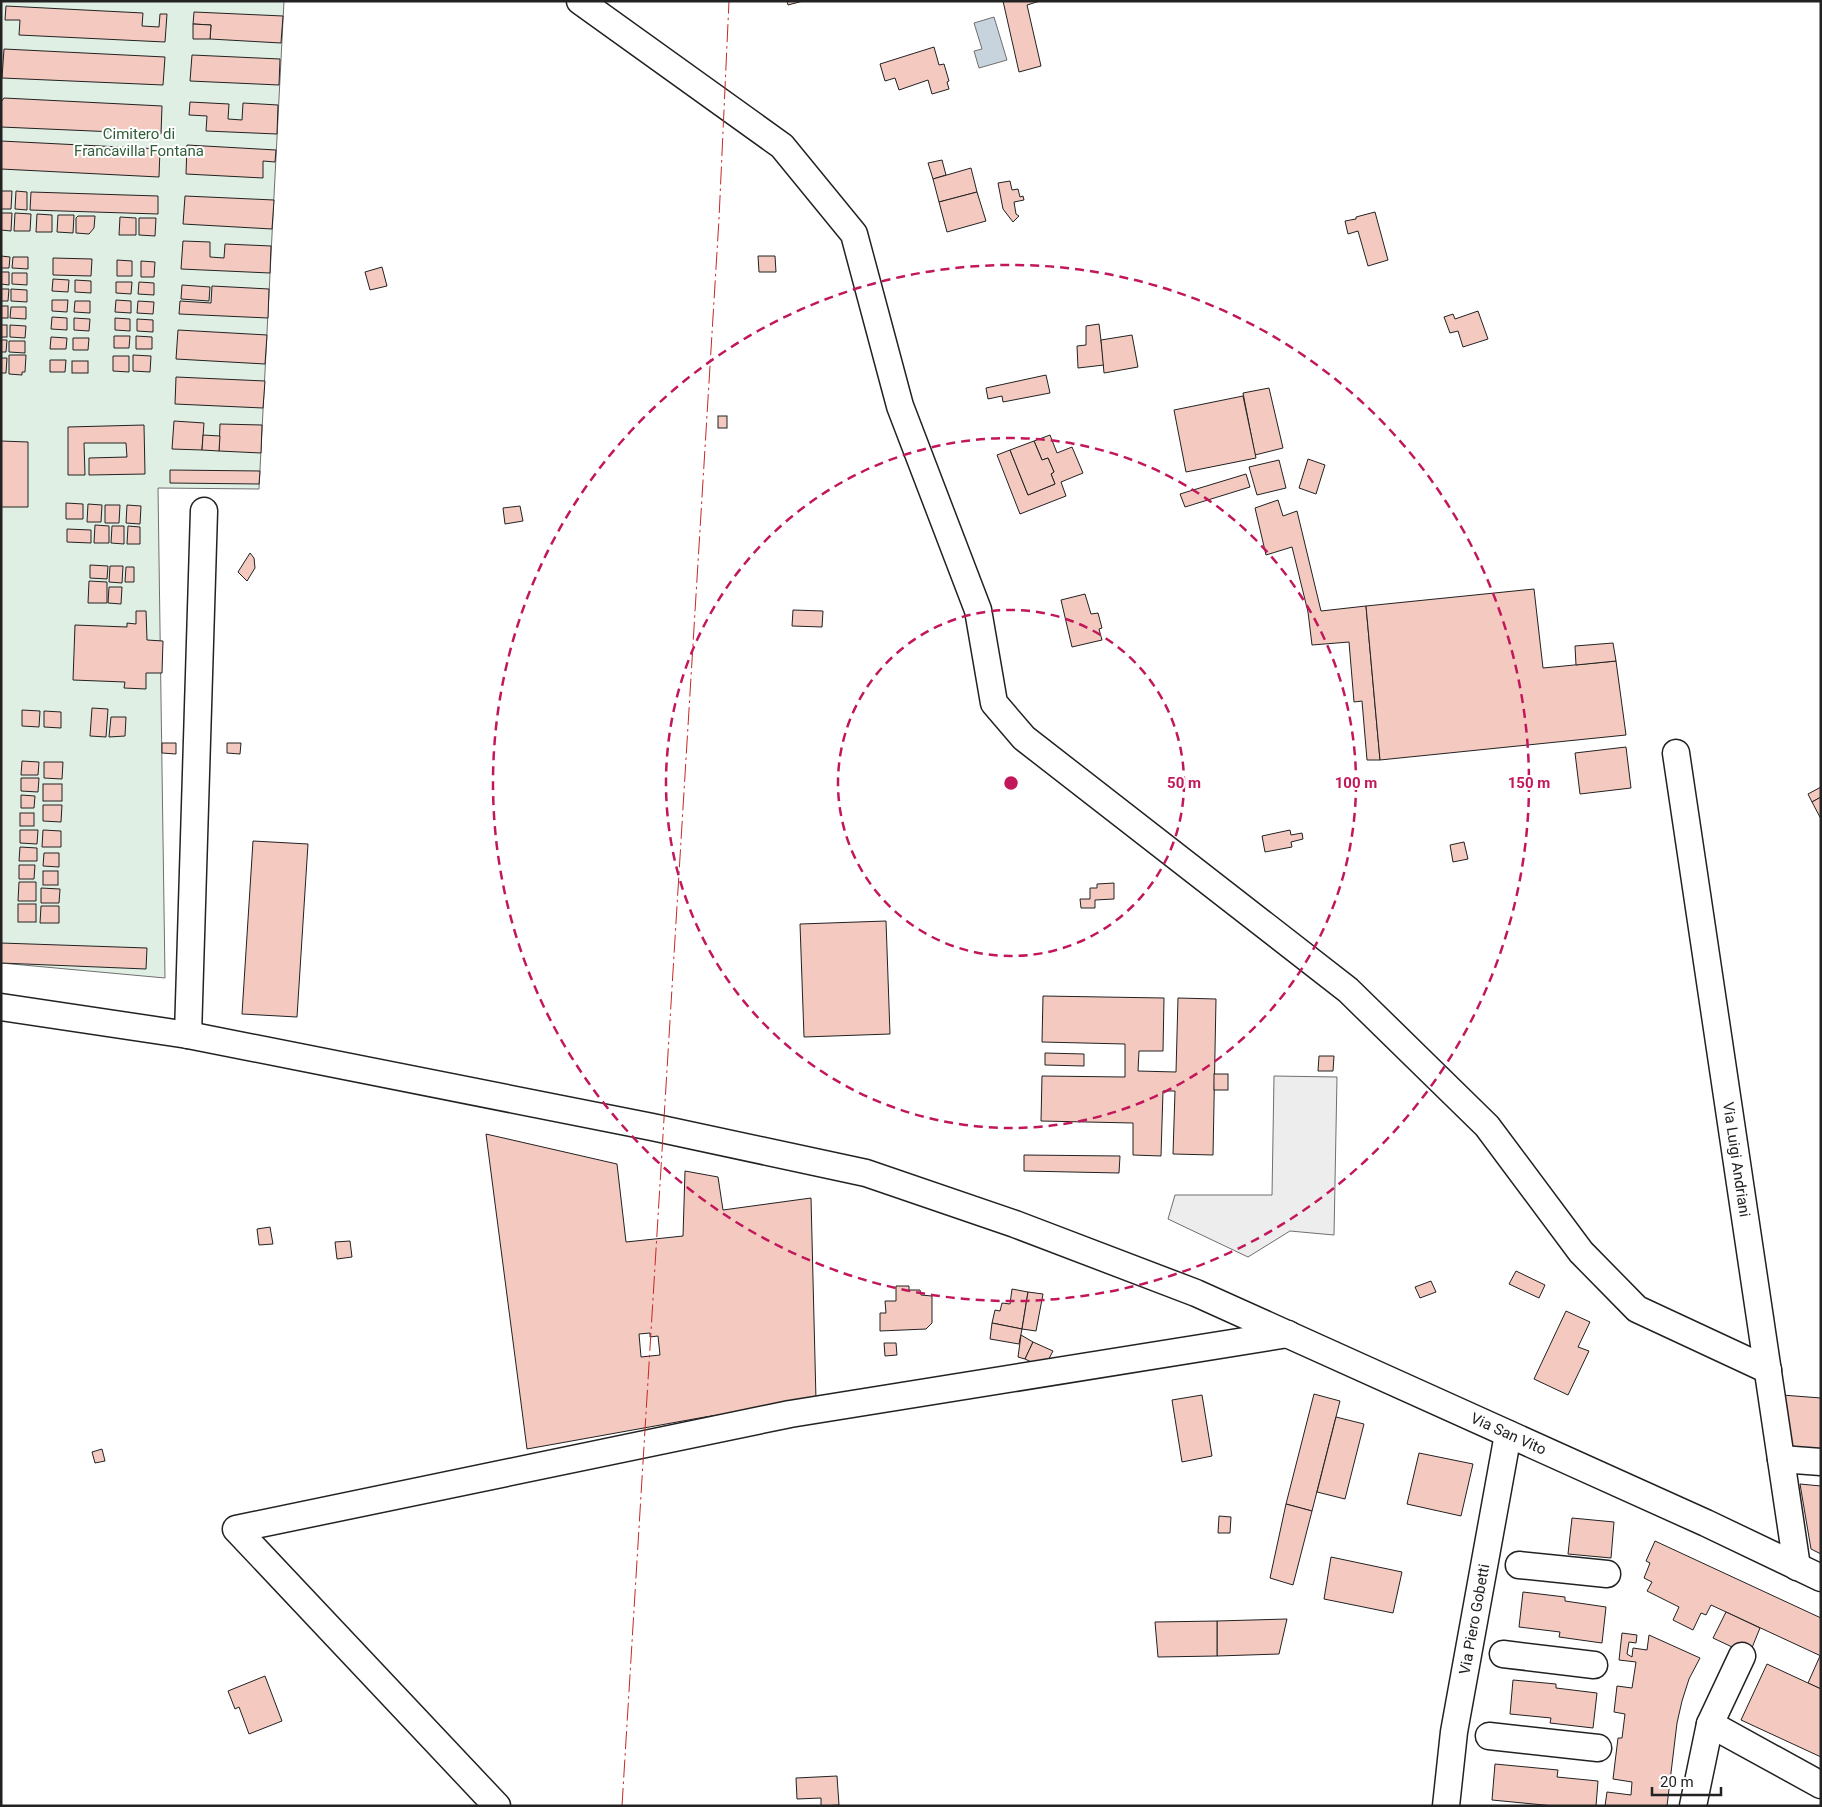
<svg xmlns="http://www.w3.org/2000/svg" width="1822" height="1807" viewBox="0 0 1822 1807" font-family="Roboto,sans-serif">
	<rect width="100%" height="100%" fill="#fff"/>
	<polygon fill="#e0efe3" stroke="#6f6f6f" points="1,1 284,1 259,489 158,488 165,978 1,963"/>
	<polygon fill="#ededed" stroke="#6f6f6f" points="1274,1076 1337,1077 1334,1235 1290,1231 1248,1257 1168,1219 1175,1195 1272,1195"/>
	<polygon fill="#c7d3dd" stroke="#6f6f6f" points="994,17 1007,60 979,68 974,51 982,49 974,23"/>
	<g fill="#f3c9c0" stroke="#222" fill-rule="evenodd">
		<polygon points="787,1 803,1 788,5"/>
		<polygon points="1003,1 1040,1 1027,5 1041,66 1019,72"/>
		<polygon points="6,6 143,13 142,26 159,27 160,14 167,14 165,42 19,35 20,20 5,20"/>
		<polygon points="194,12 283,16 281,43 210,39 211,25 193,24"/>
		<polygon points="193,24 211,25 210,39 193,39"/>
		<polygon points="934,47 939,65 944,64 949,81 947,82 949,89 932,94 928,80 899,90 895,78 885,81 880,64"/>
		<polygon points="4,49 165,57 163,85 2,78"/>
		<polygon points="192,55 280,59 279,85 190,81"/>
		<polygon points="4,98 162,106 161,134 1,127 1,102"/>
		<polygon points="190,102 229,104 228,119 242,120 243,103 278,105 277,134 206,131 207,116 189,115"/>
		<polygon points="1,141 160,149 159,177 1,169"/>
		<polygon points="187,145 276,150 275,162 263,161 263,178 186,174"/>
		<polygon points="942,160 946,175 933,179 928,163"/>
		<polygon points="971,168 977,192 939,202 933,179"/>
		<polygon points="1010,181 1012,190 1018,189 1020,197 1023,196 1024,200 1014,202 1016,214 1019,216 1013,222 1003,209 998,183"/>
		<polygon points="1,191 12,191 11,209 1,209"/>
		<polygon points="16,191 27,192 27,210 15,209"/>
		<polygon points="31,192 158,196 158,214 30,210"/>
		<polygon points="977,192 986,221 947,232 939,202"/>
		<polygon points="185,196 274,200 272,229 183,224"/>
		<polygon points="1375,212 1388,260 1368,266 1358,231 1348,234 1345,221 1356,219 1356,217"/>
		<polygon points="1,213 12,213 11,231 1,230"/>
		<polygon points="15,213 31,214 30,231 14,231"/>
		<polygon points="37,214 52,215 52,232 36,232"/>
		<polygon points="58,215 74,215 73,233 57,232"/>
		<polygon points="78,216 95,216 94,228 89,234 76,233 76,218"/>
		<polygon points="120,217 136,218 136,235 119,235"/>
		<polygon points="139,218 156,218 155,236 139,235"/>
		<polygon points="183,241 210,242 210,257 224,258 225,244 271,246 270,273 181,269"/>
		<polygon points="1,256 10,257 9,268 1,268"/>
		<polygon points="758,256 775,256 776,272 759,272"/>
		<polygon points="13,257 28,257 28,269 12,268"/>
		<polygon points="53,258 92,259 91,276 53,275"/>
		<polygon points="117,260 132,261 132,276 117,276"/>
		<polygon points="141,261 155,262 154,277 141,277"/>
		<polygon points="382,267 387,286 370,290 365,272"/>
		<polygon points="1,272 9,272 9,285 1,284"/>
		<polygon points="12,273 27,273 27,285 12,284"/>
		<polygon points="53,279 69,280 68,292 52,291"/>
		<polygon points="75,280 91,281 91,293 75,292"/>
		<polygon points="116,282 132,282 131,294 116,293"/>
		<polygon points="139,282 154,283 154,295 138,294"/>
		<polygon points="182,285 210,287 209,301 181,299"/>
		<polygon points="212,286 269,289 268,318 179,314 180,301 211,303"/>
		<polygon points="1,289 9,289 8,301 1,301"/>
		<polygon points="11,289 27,290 27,302 11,301"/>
		<polygon points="52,300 68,300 67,312 52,311"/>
		<polygon points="116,300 131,301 131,313 115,312"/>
		<polygon points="75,301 90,301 90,313 74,312"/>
		<polygon points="138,301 154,302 153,314 137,313"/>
		<rect x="1" y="306" width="7" height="12"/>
		<polygon points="11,307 26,307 26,319 10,318"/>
		<polygon points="1478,311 1488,339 1463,347 1458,331 1450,333 1444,317 1453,314 1455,319"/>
		<polygon points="52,317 67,318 67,330 51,329"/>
		<polygon points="74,318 90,319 89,331 74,330"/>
		<polygon points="115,318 130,319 130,331 115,330"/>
		<polygon points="137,319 153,320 153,332 137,331"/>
		<polygon points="1099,324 1104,365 1078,368 1077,346 1086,345 1086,326"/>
		<rect x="1" y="325" width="6" height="12"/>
		<polygon points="10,325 26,326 25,338 10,337"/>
		<polygon points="178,330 267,335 265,364 176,359"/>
		<polygon points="1132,335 1138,367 1104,373 1101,340"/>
		<polygon points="114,336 130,336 129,348 114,348"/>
		<polygon points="136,336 152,337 152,349 136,349"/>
		<polygon points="51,337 67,338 66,349 50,349"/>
		<polygon points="73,338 89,338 88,350 73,350"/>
		<polygon points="1,340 7,340 6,352 1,352"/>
		<polygon points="9,341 25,341 25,353 9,352"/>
		<polygon points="9,355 26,355 25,372 22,372 22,375 9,374"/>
		<polygon points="133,355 151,356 150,372 133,371"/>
		<polygon points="113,356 129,356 129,372 113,371"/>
		<polygon points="1,358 7,358 6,373 1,373"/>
		<polygon points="50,360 66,360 65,372 50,372"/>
		<rect x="72" y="361" width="16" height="12"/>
		<polygon points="1046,375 1050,393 1003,402 1002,396 988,399 986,388"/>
		<polygon points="176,377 265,381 263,408 175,404"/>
		<polygon points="1269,388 1283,448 1255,455 1243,393"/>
		<polygon points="1243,396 1256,458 1186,472 1174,410"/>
		<rect x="718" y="416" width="9" height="12"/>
		<polygon points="174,421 204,423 202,450 172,449"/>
		<polygon points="220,424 262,425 261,453 219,451"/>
		<polygon points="144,425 145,474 89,475 89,458 127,457 126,443 84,443 85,475 68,475 68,427"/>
		<polygon points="203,435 220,436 219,451 202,450"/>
		<polygon points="1050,435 1057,453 1072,447 1083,473 1061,482 1066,496 1020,514 997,455 1010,450 1028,495 1055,484 1051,474 1054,472 1048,458 1042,460 1034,441"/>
		<polygon points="1,441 28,442 28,507 1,507"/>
		<polygon points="1034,441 1042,460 1048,458 1054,472 1051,474 1055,484 1028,495 1010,450"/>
		<polygon points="1308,459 1325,465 1316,494 1299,488"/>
		<polygon points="1279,460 1286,488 1257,495 1249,467"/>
		<polygon points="170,470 260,471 259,484 170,483"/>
		<polygon points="1246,474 1250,487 1185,507 1180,494"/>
		<polygon points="1278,500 1283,516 1297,511 1321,611 1366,606 1380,760 1367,760 1362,701 1354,702 1349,642 1312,645 1308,612 1292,547 1266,555 1255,508"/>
		<polygon points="66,503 83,504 83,519 66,519"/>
		<polygon points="88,504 102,505 101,522 87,522"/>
		<polygon points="105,505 120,505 119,523 105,523"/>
		<polygon points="127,505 141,506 140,524 126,523"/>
		<polygon points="520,506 523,521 505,524 503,508"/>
		<polygon points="95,525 109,526 109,543 94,543"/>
		<polygon points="112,526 124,526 124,544 111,543"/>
		<polygon points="128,526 140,527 140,544 127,544"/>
		<polygon points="67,529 91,530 91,543 67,542"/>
		<polygon points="250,553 254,558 255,568 247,581 238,572"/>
		<polygon points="90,565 108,566 107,579 90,578"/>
		<polygon points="110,566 123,566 122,583 109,582"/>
		<polygon points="126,567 134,567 134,582 125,582"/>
		<polygon points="89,581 107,582 107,603 88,603"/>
		<polygon points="109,587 122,587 121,604 108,603"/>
		<polygon points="1534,589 1543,668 1616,661 1626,735 1380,760 1366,606"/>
		<polygon points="1085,594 1091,614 1098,613 1102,628 1099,629 1102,640 1072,647 1061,600"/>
		<polygon points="793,610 823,611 822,627 792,626"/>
		<polygon points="136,611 146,611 147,640 163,641 162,673 146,673 146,689 124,688 125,682 73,680 75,625 127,627 127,623 136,624"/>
		<polygon points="1613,643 1616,661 1576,665 1575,646"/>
		<polygon points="92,708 108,709 106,737 90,736"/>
		<polygon points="22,710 40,711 39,727 22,726"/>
		<polygon points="44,711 61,712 61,728 44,727"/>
		<polygon points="111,717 126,717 125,736 109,737"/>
		<polygon points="162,743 176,743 176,754 162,753"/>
		<polygon points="227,743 241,743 240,754 227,753"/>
		<polygon points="1626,747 1631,788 1580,794 1575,753"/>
		<polygon points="22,761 39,762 38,775 21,775"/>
		<polygon points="44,762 63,762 62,779 44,778"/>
		<polygon points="21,778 39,778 38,792 21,791"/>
		<rect x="43" y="784" width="19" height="17"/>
		<polygon points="1821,787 1821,797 1812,802 1808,794"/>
		<polygon points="21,795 35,796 34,808 21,808"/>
		<polygon points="1821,797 1821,819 1812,802"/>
		<polygon points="43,805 62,805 61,822 43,821"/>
		<rect x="20" y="813" width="14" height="13"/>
		<polygon points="20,830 38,830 37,844 20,843"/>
		<polygon points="43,830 61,831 61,847 42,847"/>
		<polygon points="1290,830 1291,835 1302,833 1303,839 1291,842 1292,847 1265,852 1262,836"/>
		<polygon points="253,841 308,844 297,1017 242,1014"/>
		<polygon points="1464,842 1468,859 1453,862 1450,845"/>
		<polygon points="20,847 37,848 37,861 19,861"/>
		<polygon points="44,853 59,853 59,867 43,866"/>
		<polygon points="19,865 35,865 34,879 19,879"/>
		<rect x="43" y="871" width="15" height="14"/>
		<polygon points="19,882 36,882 36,901 18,901"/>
		<polygon points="1114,883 1114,899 1095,900 1095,908 1081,908 1080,899 1090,899 1090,888 1097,888 1097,884"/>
		<polygon points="41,888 60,889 59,903 41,903"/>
		<rect x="18" y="904" width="18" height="18"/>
		<polygon points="41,906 59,906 59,923 40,923"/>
		<polygon points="886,921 890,1034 804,1037 800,924"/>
		<polygon points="1,943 147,948 146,969 1,963"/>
		<polygon points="1043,996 1164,998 1163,1051 1139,1051 1138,1071 1176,1072 1178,998 1216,999 1213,1155 1173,1154 1175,1091 1163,1091 1161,1156 1133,1155 1133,1123 1041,1121 1042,1076 1125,1077 1125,1044 1042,1042"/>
		<polygon points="1045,1053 1084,1054 1084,1066 1045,1065"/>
		<polygon points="1319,1056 1334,1056 1333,1071 1318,1071"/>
		<rect x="1214" y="1074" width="14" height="16"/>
		<path d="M 486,1134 L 617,1164 L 626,1242 L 683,1236 L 685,1171 L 718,1177 L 723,1210 L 811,1198 L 816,1400 L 705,1417 L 527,1449 ZM 650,1333 L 650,1337 L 658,1336 L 660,1355 L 641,1357 L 639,1334 Z"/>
		<polygon points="1024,1155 1120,1156 1119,1173 1024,1171"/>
		<polygon points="270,1227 273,1244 259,1245 257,1229"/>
		<polygon points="350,1241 352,1257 337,1259 335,1242"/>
		<polygon points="1516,1271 1545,1285 1539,1298 1509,1284"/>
		<polygon points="1431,1281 1436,1292 1420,1298 1415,1287"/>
		<polygon points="896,1286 909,1286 909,1290 920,1290 921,1295 932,1296 932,1323 926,1329 880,1331 880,1313 886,1313 885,1301 896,1301"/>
		<polygon points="1012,1289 1028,1292 1022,1329 992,1323 995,1310 1000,1311 1002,1303 1010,1304"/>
		<polygon points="1028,1292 1043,1294 1036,1331 1022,1329"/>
		<polygon points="1566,1311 1590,1322 1578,1347 1589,1351 1568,1395 1534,1379"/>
		<polygon points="992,1323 1022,1329 1019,1344 990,1339"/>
		<polygon points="1021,1335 1033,1342 1025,1359 1018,1357"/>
		<polygon points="1033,1342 1053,1351 1044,1368 1025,1359"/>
		<polygon points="884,1343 896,1343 897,1355 885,1356"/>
		<polygon points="1314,1394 1340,1401 1312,1511 1286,1504"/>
		<polygon points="1202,1395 1212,1456 1182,1462 1172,1400"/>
		<polygon points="1782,1395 1821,1398 1821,1455 1792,1453"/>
		<polygon points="1336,1417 1364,1424 1345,1499 1317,1492"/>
		<polygon points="102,1449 105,1461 95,1463 92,1452"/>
		<polygon points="1419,1453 1473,1464 1461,1516 1407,1504"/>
		<polygon points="1800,1484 1821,1486 1821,1554 1811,1549"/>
		<polygon points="1286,1504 1312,1511 1293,1585 1270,1578"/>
		<polygon points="1219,1516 1231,1517 1230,1533 1218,1533"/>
		<polygon points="1572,1518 1614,1522 1611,1558 1568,1554"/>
		<polygon points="1655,1541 1821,1618 1821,1656 1711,1605 1706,1615 1701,1613 1693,1630 1673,1620 1679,1607 1647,1591 1652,1582 1644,1578 1650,1563 1646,1561"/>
		<polygon points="1331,1557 1402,1572 1393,1613 1324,1599"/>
		<polygon points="1523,1592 1565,1597 1565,1601 1606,1607 1602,1643 1559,1637 1560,1632 1519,1627"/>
		<polygon points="1726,1612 1760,1628 1749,1655 1713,1638"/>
		<polygon points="1287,1619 1279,1654 1217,1656 1217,1621"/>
		<polygon points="1217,1621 1217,1656 1158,1657 1155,1622"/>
		<polygon points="1622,1633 1637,1635 1636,1643 1629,1642 1627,1654 1632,1657 1633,1648 1647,1650 1649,1635 1700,1658 1689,1679 1682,1701 1677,1723 1667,1806 1605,1806 1607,1792 1631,1795 1632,1782 1613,1779 1618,1738 1622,1738 1625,1714 1614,1712 1617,1686 1632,1688 1636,1662 1619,1660"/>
		<polygon points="1820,1656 1821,1656 1821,1689 1808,1683"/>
		<polygon points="1767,1664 1821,1689 1821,1757 1741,1720"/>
		<polygon points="265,1676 282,1721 249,1734 239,1707 235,1709 228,1691"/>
		<polygon points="1513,1680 1556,1684 1556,1688 1597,1693 1593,1728 1550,1723 1551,1718 1510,1714"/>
		<polygon points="1495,1764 1558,1770 1557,1777 1598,1781 1596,1806 1554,1806 1492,1800"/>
		<polygon points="837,1776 839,1805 821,1806 821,1798 797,1799 796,1778"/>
	</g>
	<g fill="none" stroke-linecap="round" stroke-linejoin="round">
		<defs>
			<g id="minor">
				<polyline points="580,1 782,146 854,234 900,406 978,610 994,703 1024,738 1348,990 1487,1126 1581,1252 1637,1309 1768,1370"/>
				<path id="s1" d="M 1676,753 L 1797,1567"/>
				<path id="s2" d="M 1,1007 L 188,1035 L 652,1127 L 866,1173 L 1015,1224 L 1196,1293 L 1706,1523 L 1821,1578"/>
				<polyline points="188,1035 204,511"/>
				<polyline points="1781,1459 1821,1462"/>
				<polyline points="1519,1565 1607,1574"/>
				<polyline points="1503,1654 1594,1665"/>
				<polyline points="1710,1724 1742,1656"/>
				<polyline points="1489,1736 1598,1748"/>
				<polyline points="497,1806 236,1529 790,1414 1288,1334"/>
				<path id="s3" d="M 1446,1806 L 1454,1732 L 1508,1434"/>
				<polyline points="1693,1806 1710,1724 1821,1785"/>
			</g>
		</defs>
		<use href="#minor" stroke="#222" stroke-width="29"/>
		<use href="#minor" stroke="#fff" stroke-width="26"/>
		<polyline stroke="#c62828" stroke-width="1" stroke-dasharray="18 4 2.5 4" stroke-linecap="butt" points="622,1806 719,219 729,1"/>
	</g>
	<g fill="none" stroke="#c2185b" stroke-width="2.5" stroke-dasharray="9 6">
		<circle cx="1011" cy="783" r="173"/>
		<circle cx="1011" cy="783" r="345"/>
		<circle cx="1011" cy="783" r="518"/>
	</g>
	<g text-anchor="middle" stroke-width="4" stroke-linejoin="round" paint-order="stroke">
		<g font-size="15" fill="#2f5e38" stroke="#fff">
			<text x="139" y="139">Cimitero di<tspan x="139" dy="17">Francavilla Fontana</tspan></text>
		</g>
		<g font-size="15" fill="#222" stroke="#fff">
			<text dy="5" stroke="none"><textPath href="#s1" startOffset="411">Via Luigi Andriani</textPath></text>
			<text dy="5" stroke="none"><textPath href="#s2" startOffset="1575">Via San Vito</textPath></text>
			<text dy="5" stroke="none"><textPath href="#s3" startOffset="189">Via Piero Gobetti</textPath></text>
		</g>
	</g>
	<circle cx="1011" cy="783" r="8" fill="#c2185b" stroke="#fff" stroke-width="2.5"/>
	<g font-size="15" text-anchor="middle" font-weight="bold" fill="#c2185b" stroke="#fff" stroke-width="4" stroke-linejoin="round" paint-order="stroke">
		<text x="1184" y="788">50 m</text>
		<text x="1356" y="788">100 m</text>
		<text x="1529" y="788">150 m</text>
	</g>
	<rect width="1822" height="1807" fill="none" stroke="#222222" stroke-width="5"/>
	<path d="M1652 1787v8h69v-8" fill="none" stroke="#222222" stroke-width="2.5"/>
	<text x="1660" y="1787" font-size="15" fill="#222222" stroke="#ffffff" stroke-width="4" paint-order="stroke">20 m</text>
</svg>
